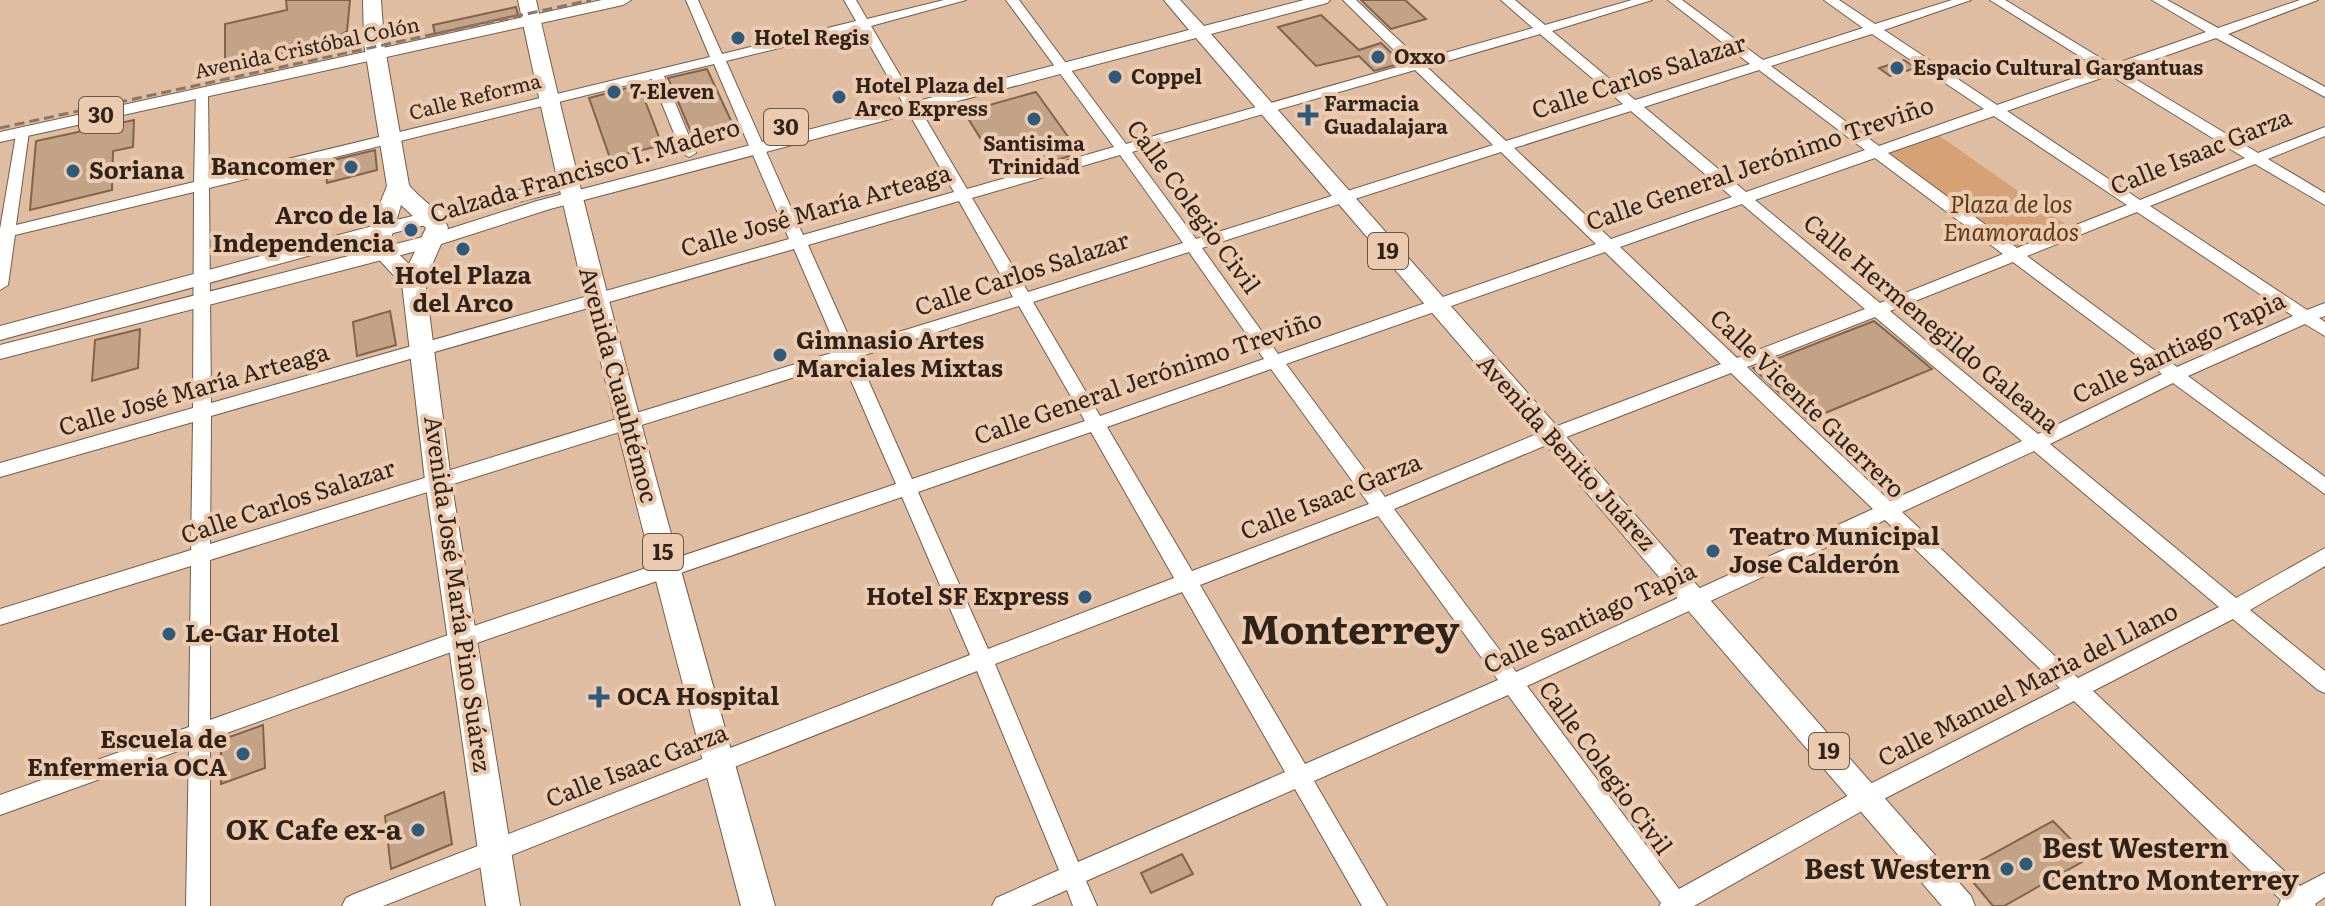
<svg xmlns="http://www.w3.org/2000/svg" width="2325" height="906" viewBox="0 0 2325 906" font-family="Literata,serif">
	<rect width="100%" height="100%" fill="#debda2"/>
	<polygon fill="#d6a275" points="1934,132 2075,231 2012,254 1876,152"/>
	<g fill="#c3a388" stroke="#81634b" stroke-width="2">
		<polygon points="286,0 350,0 347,31 328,43 225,65 225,24 287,10"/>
		<polygon points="1361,0 1405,0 1426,19 1391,29"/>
		<polygon points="516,7 518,15 435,34 433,25"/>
		<polygon points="1321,15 1359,50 1381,43 1402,63 1374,71 1359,56 1316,66 1278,27"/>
		<polygon points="1904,60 1916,68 1890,76 1879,68"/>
		<polygon points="707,69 734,127 693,137 668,78"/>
		<polygon points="639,85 662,145 610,158 589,98"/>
		<polygon points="1036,92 1074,145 1080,153 1044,164 1025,137 986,147 964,112"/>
		<polygon points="134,120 133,147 113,151 112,190 30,210 36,141"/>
		<polygon points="375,150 377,170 327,183 325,162"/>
		<polygon points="390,311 396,345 357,356 353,322"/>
		<polygon points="1874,321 1932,369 1808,420 1753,368"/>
		<polygon points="140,329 138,368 92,381 95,340"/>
		<polygon points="263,725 265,768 221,784 221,740"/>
		<polygon points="444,792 452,844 391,869 385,816"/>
		<polygon points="2053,821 2089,858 2004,906 1993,906 1963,870"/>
		<polygon points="1182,854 1193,874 1151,893 1141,873"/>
	</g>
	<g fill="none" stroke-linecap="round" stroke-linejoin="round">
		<defs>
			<path id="minor" d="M 686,0 L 698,0 L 722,54 L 856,21 L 844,0 L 856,0 L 867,19 L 944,0 L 966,0 L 871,26 L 967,189 L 1114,147 L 1006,0 L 1019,0 L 1126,144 L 1408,64 L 1343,0 L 1356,0 L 1420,60 L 1533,28 L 1501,0 L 1515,0 L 1545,25 L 1632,0 L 1652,0 L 1552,31 L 1635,100 L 1750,64 L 1668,0 L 1682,0 L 1763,60 L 1863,28 L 1824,0 L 1839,0 L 1875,24 L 1952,0 L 1971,0 L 1884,30 L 1997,105 L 2100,69 L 1990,0 L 2005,0 L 2112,65 L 2206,32 L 2152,0 L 2167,0 L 2218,28 L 2300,0 L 2318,0 L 2228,34 L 2325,87 L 2325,97 L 2216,38 L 2122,71 L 2258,153 L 2325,127 L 2325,136 L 2268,159 L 2325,193 L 2325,205 L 2255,164 L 2150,206 L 2307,310 L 2325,303 L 2325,316 L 2319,318 L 2325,322 L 2325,336 L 2305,324 L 2188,376 L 2325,477 L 2325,494 L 2173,383 L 2050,444 L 2236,598 L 2325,548 L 2325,566 L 2250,610 L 2325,671 L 2325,693 L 2318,690 L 2233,619 L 2093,691 L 2300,886 L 2325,873 L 2325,897 L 2315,904 L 2316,906 L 2278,906 L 2281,900 L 2074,701 L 1876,803 L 1694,906 L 1659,906 L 1661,903 L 1508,695 L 1314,781 L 1387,906 L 1362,906 L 1295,789 L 1086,881 L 1097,906 L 1073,906 L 1067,890 L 1031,906 L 992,906 L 996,898 L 1059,870 L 977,671 L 383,906 L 342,906 L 346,898 L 354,894 L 970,655 L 902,497 L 465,647 L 210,739 L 210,906 L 186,906 L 189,747 L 0,815 L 0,795 L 189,727 L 191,566 L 0,625 L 0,609 L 191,550 L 193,422 L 0,477 L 0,463 L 193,408 L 194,192 L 15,235 L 8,285 L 0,290 L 0,229 L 17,129 L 22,128 L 29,132 L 16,225 L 194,182 L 196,90 L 206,90 L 208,93 L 209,178 L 710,57 ZM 860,28 L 954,192 L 803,235 L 726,61 ZM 1540,34 L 1623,104 L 1506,141 L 1427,67 ZM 1872,34 L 1984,109 L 1879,146 L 1771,66 ZM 714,64 L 789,239 L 211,403 L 209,188 L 652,79 L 682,153 L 689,157 L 696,153 L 664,76 ZM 1415,70 L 1493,145 L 1196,239 L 1132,152 ZM 1759,70 L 1865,150 L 1746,192 L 1644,107 ZM 2110,75 L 2245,158 L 2140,200 L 2007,111 ZM 1631,111 L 1732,197 L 1611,239 L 1514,148 ZM 1994,116 L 2127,205 L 2017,248 L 1888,153 ZM 1501,152 L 1596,244 L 1278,354 L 1202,248 ZM 1120,155 L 1183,243 L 1028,292 L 972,198 ZM 1875,158 L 2003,254 L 1880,303 L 1755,200 ZM 959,201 L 1013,297 L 853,346 L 808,245 ZM 1742,204 L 1865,309 L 1737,358 L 1620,247 ZM 2137,212 L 2293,316 L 2177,367 L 2027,256 ZM 794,249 L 838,351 L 210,544 L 211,416 ZM 1189,252 L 1264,359 L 1100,416 L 1033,302 ZM 1605,252 L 1721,364 L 1544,431 L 1385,497 L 1286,364 ZM 2013,262 L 2162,374 L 2038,434 L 1890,311 ZM 1019,306 L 1085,421 L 912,479 L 858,357 ZM 1875,317 L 2022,441 L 1890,501 L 1747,367 ZM 843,362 L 896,484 L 462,630 L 210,720 L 210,560 ZM 1271,369 L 1369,504 L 1192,571 L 1107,427 ZM 1731,373 L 1873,509 L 1516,672 L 1394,509 L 1556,441 ZM 1091,432 L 1174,578 L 988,649 L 918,492 ZM 2034,451 L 2219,607 L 2078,678 L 1902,512 ZM 1378,516 L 1498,680 L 1305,764 L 1200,585 ZM 1885,520 L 2060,688 L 1860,789 L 1679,889 L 1527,686 ZM 1182,592 L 1285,772 L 1078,862 L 995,664 Z"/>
			<g id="major">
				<polygon points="602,0 631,0 623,5 0,142 0,132"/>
				<polygon points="1164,0 1180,0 1204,26 1304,0 1330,0 1327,3 1211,34 1971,896 1975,906 1942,906 1196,38 550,209 432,247 0,359 0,345 427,236 537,201 1189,30"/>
				<polygon points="552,182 558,184 561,188 558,192 381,236 0,340 0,326 380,224"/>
			</g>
			<g id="highway">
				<path d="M 363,0 L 381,0 L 384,43 L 409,185 C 420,199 444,214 448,228 L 425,281 L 451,480 L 520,906 L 486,906 L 425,480 L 402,284 L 367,247 L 366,239 L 387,186 L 364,43 ZM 401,205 L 426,228 L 409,264 L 389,245 Z"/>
				<path d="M 518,0 L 536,0 C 605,305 690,605 775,906 L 741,906 C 662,605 582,305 518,0 Z"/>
			</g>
		</defs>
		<use href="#minor" stroke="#795c44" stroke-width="2"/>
		<use href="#major" stroke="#795c44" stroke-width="2"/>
		<use href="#highway" stroke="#795c44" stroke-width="2"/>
		<use href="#minor" fill="#fff" fill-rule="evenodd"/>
		<use href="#major" fill="#fff" fill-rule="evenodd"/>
		<use href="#highway" fill="#fff" fill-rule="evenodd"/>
		<polyline stroke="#8c7562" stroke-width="3" stroke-dasharray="10 5" stroke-linecap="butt" points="0,128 591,0"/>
	</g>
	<g fill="#2e5b7b" stroke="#eccaaf" stroke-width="3">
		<circle cx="738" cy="38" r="8"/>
		<circle cx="1378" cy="57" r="8"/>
		<circle cx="1897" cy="68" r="8"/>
		<circle cx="1115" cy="77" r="8"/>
		<circle cx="614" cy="92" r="8"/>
		<circle cx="839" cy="97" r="8"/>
		<path d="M1304 103h8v8h8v8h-8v8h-8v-8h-8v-8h8z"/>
		<circle cx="1034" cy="119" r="8"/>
		<circle cx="351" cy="167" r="8"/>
		<circle cx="73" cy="171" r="8"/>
		<circle cx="411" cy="230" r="8"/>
		<circle cx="463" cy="249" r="8"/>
		<circle cx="780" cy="355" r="8"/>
		<circle cx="1713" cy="551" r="8"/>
		<circle cx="1085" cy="597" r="8"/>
		<circle cx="169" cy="634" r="8"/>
		<path d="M595 685h8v8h8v8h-8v8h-8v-8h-8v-8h8z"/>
		<circle cx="243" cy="754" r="8"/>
		<circle cx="418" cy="830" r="8"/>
		<circle cx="2026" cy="864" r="8"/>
		<circle cx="2007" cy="869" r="8"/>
	</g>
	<g text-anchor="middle" stroke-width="8" stroke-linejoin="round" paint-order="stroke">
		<g font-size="20" font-weight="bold" fill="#302319" stroke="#eccaaf" text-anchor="start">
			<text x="754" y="45">Hotel Regis</text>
			<text x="1394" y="64">Oxxo</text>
			<text x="1913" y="75">Espacio Cultural Gargantuas</text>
			<text x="1131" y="84">Coppel</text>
			<text x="855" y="93">Hotel Plaza del<tspan x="855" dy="23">Arco Express</tspan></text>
			<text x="630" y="99">7-Eleven</text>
			<text x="1324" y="111">Farmacia<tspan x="1324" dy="23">Guadalajara</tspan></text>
			<text x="1034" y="151" text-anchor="middle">Santisima<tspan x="1034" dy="23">Trinidad</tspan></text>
		</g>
		<g font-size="20" fill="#302319" stroke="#eccaaf">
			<text transform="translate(307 48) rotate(-12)" y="7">Avenida Cristóbal Colón</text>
			<text transform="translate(475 97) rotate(-14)" y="7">Calle Reforma</text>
		</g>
		<g fill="#eccaaf" stroke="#685546" stroke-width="2">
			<rect x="79" y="97" width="44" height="36" rx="6"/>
			<rect x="764" y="109" width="44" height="36" rx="6"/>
			<rect x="1368" y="233" width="40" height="36" rx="6"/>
			<rect x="643" y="534" width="40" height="36" rx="6"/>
			<rect x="1809" y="733" width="40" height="36" rx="6"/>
		</g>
		<g font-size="22" font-weight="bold" fill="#302319">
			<text x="101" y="123">30</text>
			<text x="786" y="135">30</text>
			<text x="1388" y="259">19</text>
			<text x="663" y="560">15</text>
			<text x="1829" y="759">19</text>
		</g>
		<g font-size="24" fill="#302319" stroke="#eccaaf">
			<text transform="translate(1639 77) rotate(-18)" y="8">Calle Carlos Salazar</text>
			<text transform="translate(2201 152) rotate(-22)" y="8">Calle Isaac Garza</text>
			<text transform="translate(1760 164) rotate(-19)" y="8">Calle General Jerónimo Treviño</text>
			<text transform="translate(585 171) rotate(-16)" y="8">Calzada Francisco I. Madero</text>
			<text transform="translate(1193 207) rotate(54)" y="8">Calle Colegio Civil</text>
			<text transform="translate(816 211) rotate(-16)" y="8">Calle José María Arteaga</text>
			<text transform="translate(1022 274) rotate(-18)" y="8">Calle Carlos Salazar</text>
			<text transform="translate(1931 324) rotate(40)" y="8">Calle Hermenegildo Galeana</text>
			<text transform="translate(2179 348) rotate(-25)" y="8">Calle Santiago Tapia</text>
			<text transform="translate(1148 378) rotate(-19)" y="8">Calle General Jerónimo Treviño</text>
			<text transform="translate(618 385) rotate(75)" y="8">Avenida Cuauhtémoc</text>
			<text transform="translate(194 390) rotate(-16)" y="8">Calle José María Arteaga</text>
			<text transform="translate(1807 404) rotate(44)" y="8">Calle Vicente Guerrero</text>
			<text transform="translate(1566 453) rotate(48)" y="8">Avenida Benito Juárez</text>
			<text transform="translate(1331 497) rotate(-22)" y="8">Calle Isaac Garza</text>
			<text transform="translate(288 502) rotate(-18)" y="8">Calle Carlos Salazar</text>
			<text transform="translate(457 594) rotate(82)" y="8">Avenida José María Pino Suárez</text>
			<text transform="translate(1590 618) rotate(-25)" y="8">Calle Santiago Tapia</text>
			<text transform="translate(2028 685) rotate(-27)" y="8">Calle Manuel Maria del Llano</text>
			<text transform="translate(637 766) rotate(-21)" y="8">Calle Isaac Garza</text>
			<text transform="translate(1605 768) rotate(54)" y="8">Calle Colegio Civil</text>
		</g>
		<g font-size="24" font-weight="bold" fill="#302319" stroke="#eccaaf" text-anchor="start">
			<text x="335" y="175" text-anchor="end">Bancomer</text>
			<text x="89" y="179">Soriana</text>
			<text x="395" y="224" text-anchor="end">Arco de la<tspan x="395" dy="28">Independencia</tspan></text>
			<text x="463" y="284" text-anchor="middle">Hotel Plaza<tspan x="463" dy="28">del Arco</tspan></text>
			<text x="796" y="349">Gimnasio Artes<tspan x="796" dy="28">Marciales Mixtas</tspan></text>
			<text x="1729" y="545">Teatro Municipal<tspan x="1729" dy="28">Jose Calderón</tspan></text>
			<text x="1069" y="605" text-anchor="end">Hotel SF Express</text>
			<text x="185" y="642">Le-Gar Hotel</text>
			<text x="617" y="705">OCA Hospital</text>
			<text x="227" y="748" text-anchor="end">Escuela de<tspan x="227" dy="28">Enfermeria OCA</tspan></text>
		</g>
		<g font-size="24" font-style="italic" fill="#5d3a18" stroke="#eccaaf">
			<text x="2011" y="213">Plaza de los<tspan x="2011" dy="28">Enamorados</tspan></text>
		</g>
		<g font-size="28" font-weight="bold" fill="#302319" stroke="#eccaaf" text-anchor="end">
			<text x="402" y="840">OK Cafe ex-a</text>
			<text x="2042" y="858" text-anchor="start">Best Western<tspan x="2042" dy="32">Centro Monterrey</tspan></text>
			<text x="1991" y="879">Best Western</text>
		</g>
		<g font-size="40" font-weight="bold" fill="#302319" stroke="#eccaaf">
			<text x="1350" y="644">Monterrey</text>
		</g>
	</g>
</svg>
